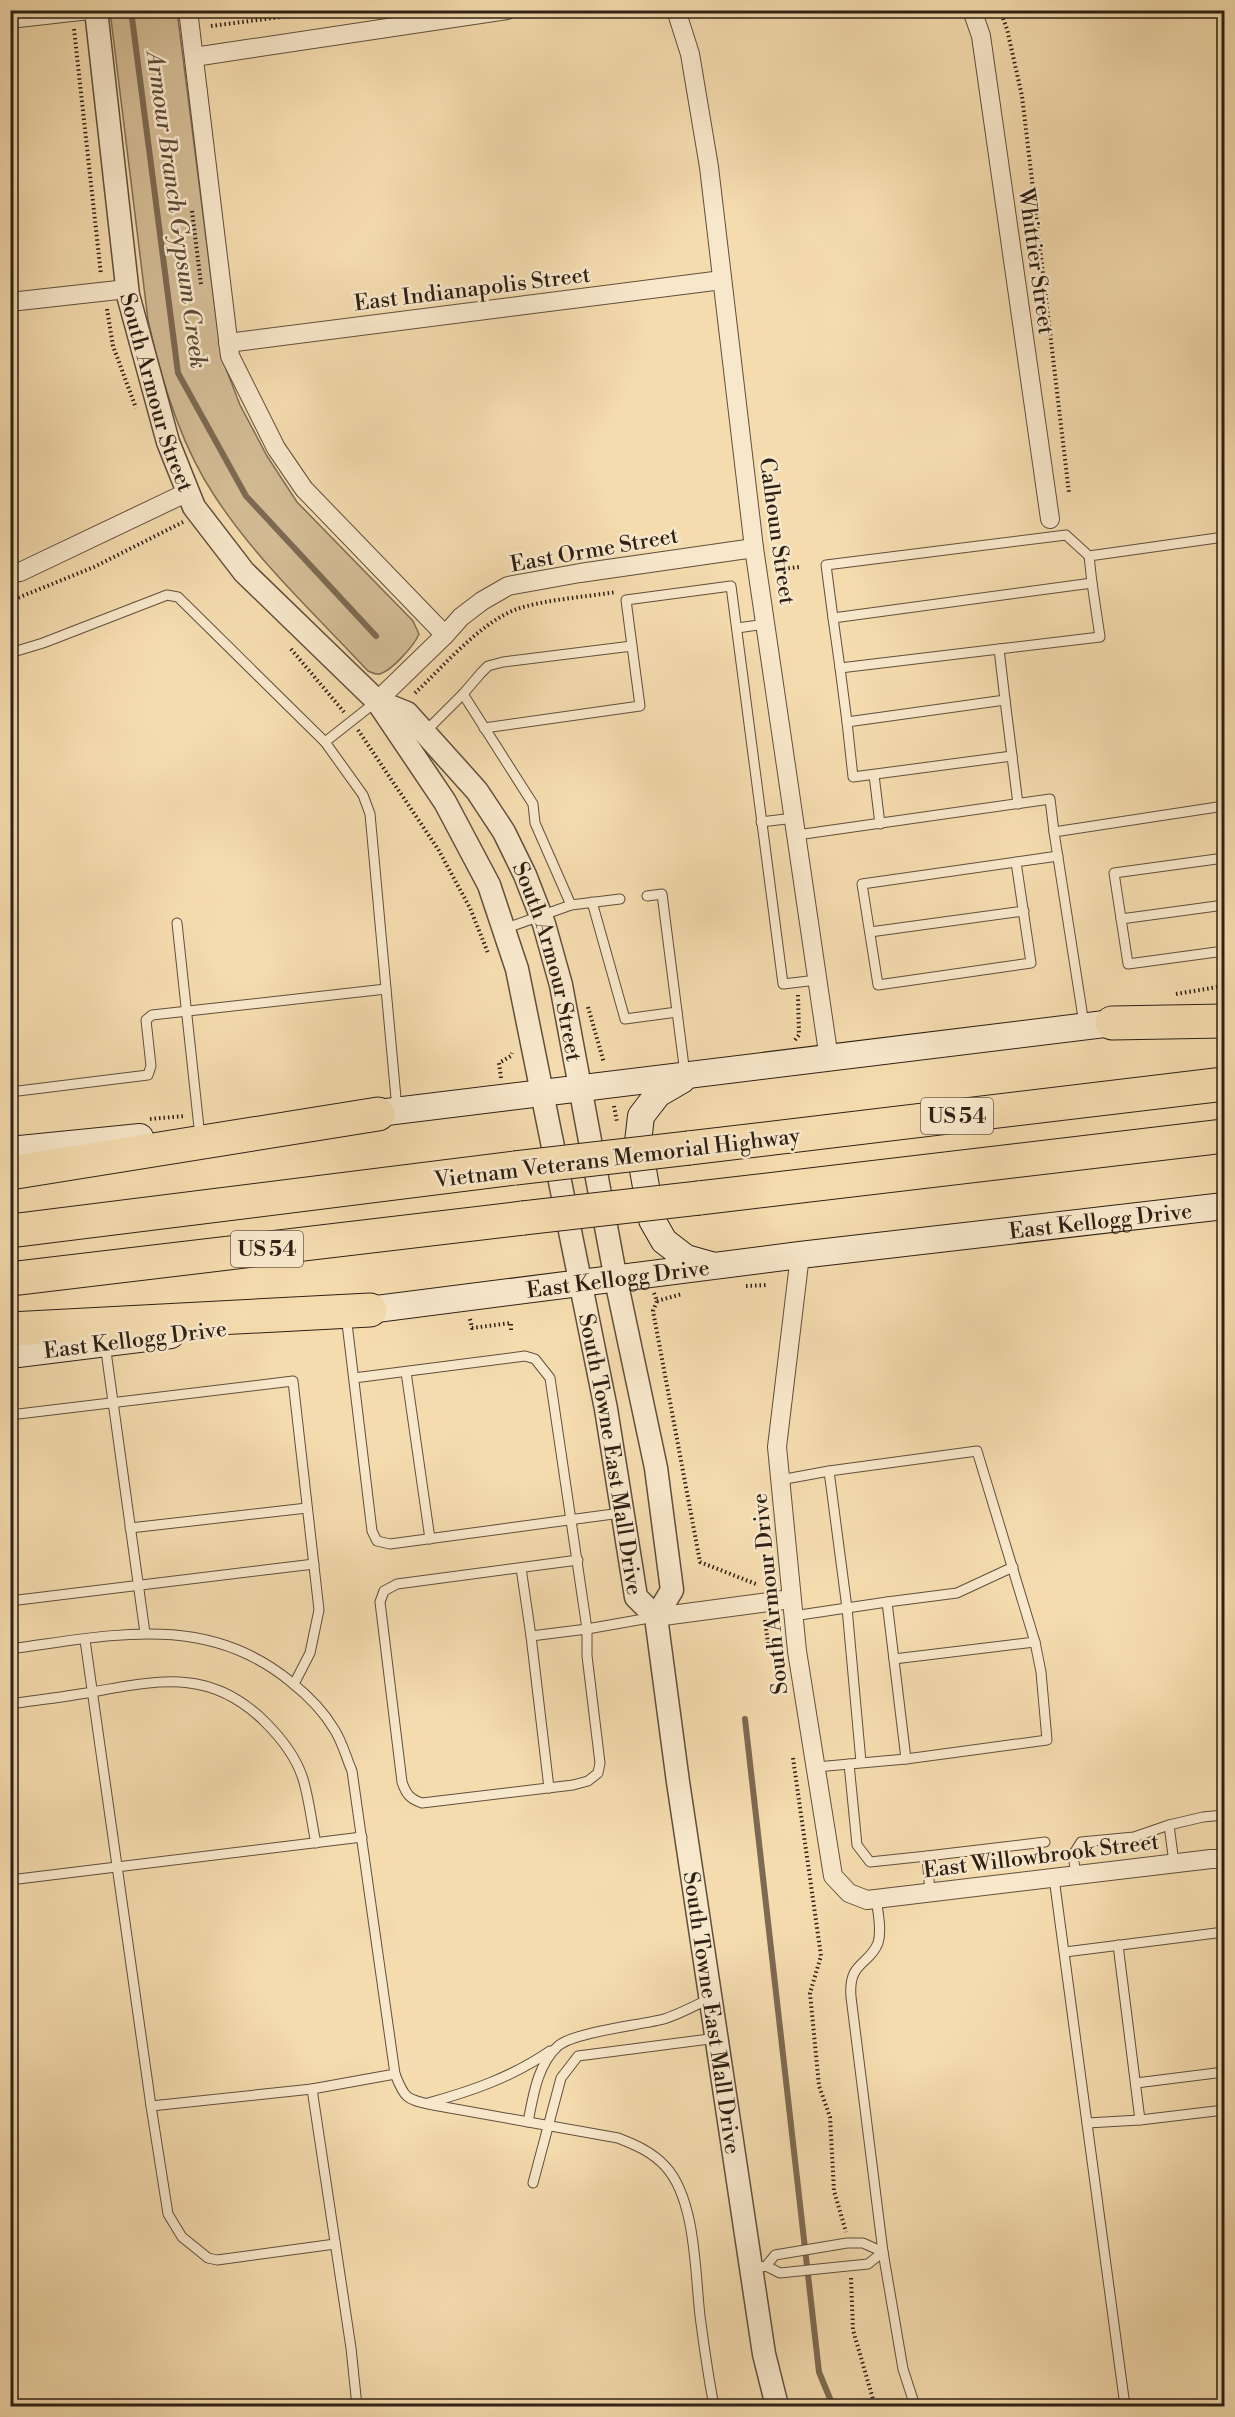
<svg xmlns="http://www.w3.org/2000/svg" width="1235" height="2417" viewBox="0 0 1235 2417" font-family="'Libre Bodoni',serif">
	<rect width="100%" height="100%" fill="#f5dcaf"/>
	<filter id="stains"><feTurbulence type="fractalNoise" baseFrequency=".00333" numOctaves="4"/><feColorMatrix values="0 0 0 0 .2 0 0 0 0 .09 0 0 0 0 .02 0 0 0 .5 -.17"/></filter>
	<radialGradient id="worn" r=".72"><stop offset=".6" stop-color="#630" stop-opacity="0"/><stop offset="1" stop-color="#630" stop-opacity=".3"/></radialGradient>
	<path fill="#d3bc95" stroke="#806e55" stroke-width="1.5" d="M 110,11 L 177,11 L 216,316 L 225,366 L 240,405 L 267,456 L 297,502 L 413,621 L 419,634 C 415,644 389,675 377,674 C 374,674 371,672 368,671 C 315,614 256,560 214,495 C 180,444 161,380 148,320 Z"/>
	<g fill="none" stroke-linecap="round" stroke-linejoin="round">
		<g stroke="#7d6a52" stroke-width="6">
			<polyline points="131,10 178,373 246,496 376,636"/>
			<polyline points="745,1719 819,2372 833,2406"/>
		</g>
		<defs>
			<g id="service">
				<polyline points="833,618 826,565 1066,535 1089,556"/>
				<polyline points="737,628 766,624"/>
				<polyline points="632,646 626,600 731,586 783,984 817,980"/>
				<polyline points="999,649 1100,637 1092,583"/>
				<polyline points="10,653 43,643 167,595 178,597 325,742"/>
				<polyline points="840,668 847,722"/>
				<polyline points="463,694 533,804 535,823 571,905"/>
				<polyline points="1005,700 1012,756"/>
				<polyline points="377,701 325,742 363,795 370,814 397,1109"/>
				<polyline points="425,732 463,694 481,673 488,666 503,662 632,646 640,706 484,728"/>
				<polyline points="874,775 880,824"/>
				<polyline points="1018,804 1012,756 853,777 847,722 1005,700 999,649 840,668 833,618 1092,583 1089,556 1224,537"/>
				<polyline points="761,822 794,818"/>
				<polyline points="797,835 1050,799 1054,832"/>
				<polyline points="1224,858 1114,873 1128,964 1224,951"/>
				<polyline points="1016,862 1031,963 878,985 862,884 1058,856"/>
				<polyline points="647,896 662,894 685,1074"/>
				<polyline points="592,902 625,1019 677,1012"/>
				<polyline points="1121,919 1224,905"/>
				<polyline points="177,923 200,1137"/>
				<polyline points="504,929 571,905 620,899"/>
				<polyline points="870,932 1024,911"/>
				<polyline points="1084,1024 1054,832 1224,806"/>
				<polyline points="10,1092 148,1075 151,1066 146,1020 152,1015 386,989"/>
				<polyline points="346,1315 372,1531 377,1541 390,1544 621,1513"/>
				<polyline points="105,1344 145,1633"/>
				<polyline points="406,1372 430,1539"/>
				<polyline points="354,1378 525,1356 535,1359 550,1378 587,1629 655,1617"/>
				<polyline points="10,1415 293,1381 319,1610 310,1653 294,1684"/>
				<polyline points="829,1471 977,1451 1035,1642 894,1659"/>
				<polyline points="780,1480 829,1471 847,1608 861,1762"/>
				<polyline points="130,1528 307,1508"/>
				<path d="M 521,1568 L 531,1636 L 587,1629 L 587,1656 L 600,1763 L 598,1773 L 588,1781 L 573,1785 L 422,1803 C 410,1799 406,1794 402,1782 L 380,1602 L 384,1591 L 397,1584 L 578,1560"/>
				<polyline points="10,1601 314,1564"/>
				<polyline points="887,1602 957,1593 1013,1567"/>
				<polyline points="793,1616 887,1602 906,1759"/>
				<polyline points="531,1636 549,1788"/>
				<polyline points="85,1640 151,2106 312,2089"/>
				<path d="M 10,1649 C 110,1636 205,1611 291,1682 C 306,1694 324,1712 334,1729 C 342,1741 346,1757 352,1771 L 395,2074 C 405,2100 407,2099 433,2105 L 618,2138 C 636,2145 652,2152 665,2166 C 696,2199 695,2273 700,2316 C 704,2346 708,2376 714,2406"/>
				<path d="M 10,1704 C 38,1700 65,1697 92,1692 C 160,1680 212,1668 266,1723 C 281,1738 295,1756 302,1776 C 309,1796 311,1821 316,1843"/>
				<polyline points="849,1764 857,1845 870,1862 927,1856"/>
				<polyline points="816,1767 906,1759 1047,1740 1041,1672 1035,1642"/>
				<polyline points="1169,1825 1174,1863"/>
				<polyline points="1076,1875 1073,1855 1081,1842 1134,1837 1169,1825 1203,1817 1224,1815"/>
				<polyline points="1054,1878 1125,2406"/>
				<polyline points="10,1880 362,1837"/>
				<polyline points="930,1892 927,1856 1045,1842"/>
				<path d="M 876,1899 C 878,1912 882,1930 878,1943 C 869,1966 848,1961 851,1997 L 883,2252 L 903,2369 L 915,2406"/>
				<polyline points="1118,1945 1140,2120"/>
				<polyline points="1065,1952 1224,1932"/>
				<polyline points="1136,2083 1224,2072"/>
				<path d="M 428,2103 C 472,2091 512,2077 550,2051"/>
				<polyline points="151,2106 168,2214 182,2237 208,2258 217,2260 335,2244"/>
				<path d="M 528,2122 C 533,2097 537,2065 558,2046 C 574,2032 641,2025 664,2019 C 680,2014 696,2005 711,1998"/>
				<polyline points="1087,2123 1140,2120 1224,2110"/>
				<polyline points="533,2183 561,2078 578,2056 717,2038"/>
				<polyline points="751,2269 766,2266 775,2255 847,2243 863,2243 883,2252 868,2264 838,2267 780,2273 766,2266"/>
				<polyline points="357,2406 351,2348 312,2089 395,2074"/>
			</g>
			<g id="minor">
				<polyline points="188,10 230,356 276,448 304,489 445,635"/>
				<polyline points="676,10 690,54 709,167 754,548 829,1059"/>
				<polyline points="972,10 981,36 1050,519"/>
				<polyline points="10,19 89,10"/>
				<polyline points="194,57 507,10"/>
				<polyline points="10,302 127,289"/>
				<polyline points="228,343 722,280"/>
				<polyline points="10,574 20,572 188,492"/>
				<polyline points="377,701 445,635 461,617 482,601 508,586 580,573 754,548"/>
				<polyline points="800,1255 777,1447 797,1651 833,1876 849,1893 867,1900 1211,1859 1224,1859"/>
				<polyline points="656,1617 791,1599"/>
			</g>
			<g id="tertiary">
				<path id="s1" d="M 96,10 L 128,295 L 168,442 L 194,507 L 244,572 L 377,701 L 445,802 L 489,885 L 517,969 L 606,1409 L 636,1597 L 656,1617 L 678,1782 L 764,2354 L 777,2406"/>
				<path id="s2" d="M 377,701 L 407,713 L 477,791 L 504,832 L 525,875 L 544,924 L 561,985 L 616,1280 L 656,1468 L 672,1590 L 656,1617"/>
			</g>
			<g id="secondary">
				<polyline points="682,1080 658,1094 641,1116 638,1142 652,1220 664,1241 686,1258 711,1265"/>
				<polyline points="362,1115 1129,1021"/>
				<polyline points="10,1150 140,1137"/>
				<path id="s3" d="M 353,1312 L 800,1255 L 1224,1206"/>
				<polyline points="10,1355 171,1335"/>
			</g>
			<g id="motorway">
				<polyline points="1112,1023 1224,1021"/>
				<polyline points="689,1148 1224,1084"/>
				<polyline points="10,1173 378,1114"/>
				<polyline points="699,1198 1224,1136"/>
				<polyline points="10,1231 515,1168"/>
				<polyline points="10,1279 523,1218"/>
				<polyline points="10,1329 370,1310"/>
			</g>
		</defs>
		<use href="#service" stroke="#604f3c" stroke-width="11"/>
		<use href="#minor" stroke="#604f3c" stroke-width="20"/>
		<use href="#tertiary" stroke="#604f3c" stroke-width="25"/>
		<use href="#secondary" stroke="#2e2015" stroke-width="28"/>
		<use href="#motorway" stroke="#2e2015" stroke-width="35"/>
		<g stroke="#2e2015" stroke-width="4" stroke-dasharray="1.5 3" stroke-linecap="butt">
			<polyline points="1000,10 1007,29 1022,96 1069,493"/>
			<polyline points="211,26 335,10"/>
			<polyline points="74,29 101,275"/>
			<polyline points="192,211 201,284"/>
			<polyline points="107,309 113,346 136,408"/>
			<polyline points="775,570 799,567"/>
			<polyline points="10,601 94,567 183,522"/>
			<polyline points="291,649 344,712"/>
			<path d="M 415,693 C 444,666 482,620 520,608 C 550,599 585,597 616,592"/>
			<polyline points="358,730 438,849 470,908 488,953"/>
			<polyline points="1176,994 1224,986"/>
			<polyline points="588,1007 604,1063"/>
			<polyline points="795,1040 799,1035 798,995"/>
			<polyline points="501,1078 499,1063 511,1056 512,1053"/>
			<polyline points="614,1106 617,1122"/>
			<polyline points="150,1119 185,1116"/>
			<polyline points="746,1286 768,1285"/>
			<polyline points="654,1293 657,1301 653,1311 700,1562 756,1584 757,1586"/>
			<polyline points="657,1301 682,1294"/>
			<polyline points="470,1319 472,1328 511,1323 511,1333"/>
			<polyline points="765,1620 768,1643 780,1655"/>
			<polyline points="793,1758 821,1956 810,1993 819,2086 830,2117 834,2191 846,2232"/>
			<polyline points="851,2278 853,2330 875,2406"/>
		</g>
		<use href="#service" stroke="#f8e8cb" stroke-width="9"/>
		<use href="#minor" stroke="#f8e8cb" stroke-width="18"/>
		<use href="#tertiary" stroke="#f8e8cb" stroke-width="22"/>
		<use href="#secondary" stroke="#f8e8cb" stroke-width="26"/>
		<use href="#motorway" stroke="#f5dcaf" stroke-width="33"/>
		<defs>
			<g id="motorway-bridge">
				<polyline points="515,1168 689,1148"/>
				<polyline points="523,1218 699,1198"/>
			</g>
		</defs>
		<use href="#motorway-bridge" stroke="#2e2015" stroke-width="35" stroke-linecap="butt"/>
		<use href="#motorway-bridge" stroke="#f5dcaf" stroke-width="33"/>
	</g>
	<g text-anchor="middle" stroke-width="5" stroke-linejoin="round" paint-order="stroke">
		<g fill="#f8e8cb" stroke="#6b5c4c" stroke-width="1.5">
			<rect x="921" y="1098" width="72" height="36" rx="4.5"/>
			<rect x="231" y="1231" width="72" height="36" rx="4.5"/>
		</g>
		<g font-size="21" font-weight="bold" fill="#2e2015">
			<text x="957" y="1123">US 54</text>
			<text x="267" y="1256">US 54</text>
		</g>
		<g font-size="22" fill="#2e2015" stroke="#f8e8cb">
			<text transform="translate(1037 261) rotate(82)" y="8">Whittier Street</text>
			<text transform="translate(472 288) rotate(-7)" y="8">East Indianapolis Street</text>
			<text dy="8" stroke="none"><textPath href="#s1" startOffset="388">South Armour Street</textPath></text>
			<text transform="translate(778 531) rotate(82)" y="8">Calhoun Street</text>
			<text transform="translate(594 549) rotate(-10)" y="8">East Orme Street</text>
			<text dy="8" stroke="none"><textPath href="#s2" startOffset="324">South Armour Street</textPath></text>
			<text transform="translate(617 1157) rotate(-7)" y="8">Vietnam Veterans Memorial Highway</text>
			<text dy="8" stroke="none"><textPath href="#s3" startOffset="753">East Kellogg Drive</textPath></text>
			<text dy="8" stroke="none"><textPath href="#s3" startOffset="267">East Kellogg Drive</textPath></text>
			<text transform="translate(135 1339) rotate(-7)" y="8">East Kellogg Drive</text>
			<text dy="8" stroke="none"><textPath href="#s1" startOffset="1575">South Towne East Mall Drive</textPath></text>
			<text transform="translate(769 1594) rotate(-96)" y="8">South Armour Drive</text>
			<text transform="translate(1041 1855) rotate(-7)" y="8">East Willowbrook Street</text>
			<text dy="8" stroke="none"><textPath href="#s1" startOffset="2148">South Towne East Mall Drive</textPath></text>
		</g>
		<g font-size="24" font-style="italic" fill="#5c4b39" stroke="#f8e8cb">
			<text transform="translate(177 210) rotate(82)" y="8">Armour Branch Gypsum Creek</text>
		</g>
	</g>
	<rect width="1235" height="2417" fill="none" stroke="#f5dcaf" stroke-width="36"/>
	<rect x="12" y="12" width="1211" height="2393" fill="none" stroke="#2e2015" stroke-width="3"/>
	<rect x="18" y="18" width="1199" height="2381" fill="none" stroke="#2e2015" stroke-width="1.5"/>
	<rect width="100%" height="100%" filter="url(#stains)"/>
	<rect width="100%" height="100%" fill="url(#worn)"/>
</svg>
